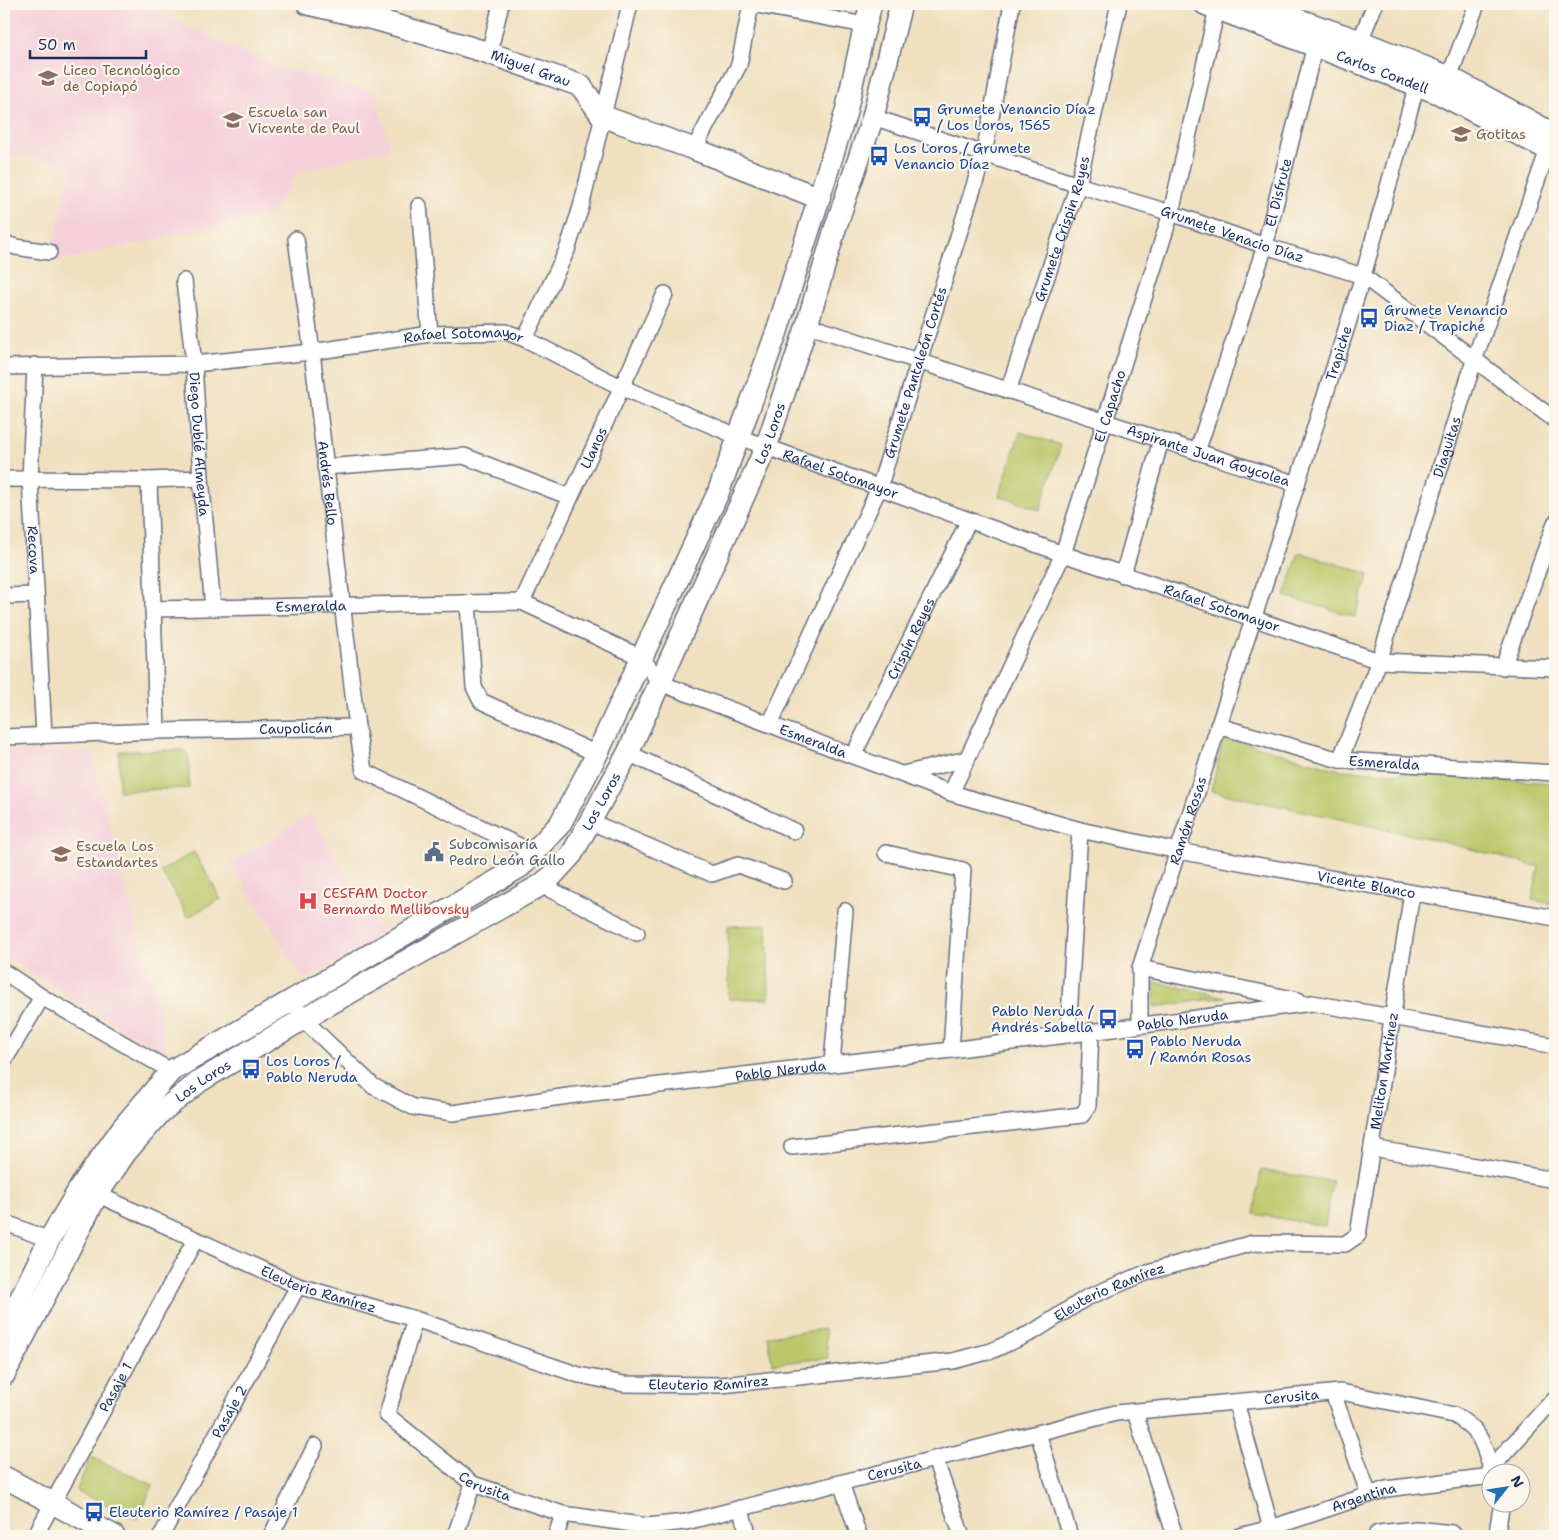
<svg xmlns="http://www.w3.org/2000/svg" width="1559" height="1540" viewBox="0 0 1559 1540" font-family="'Shantell Sans',sans-serif">
	<rect width="100%" height="100%" fill="#fbf7ec"/>
	<filter id="ink" filterUnits="userSpaceOnUse"><feTurbulence type="fractalNoise" baseFrequency=".02" numOctaves="2"/><feDisplacementMap in="SourceGraphic" scale="10" xChannelSelector="R" yChannelSelector="G"/><feConvolveMatrix kernelMatrix="1 2 1 2 8 2 1 2 1" color-interpolation-filters="sRGB"/></filter>
	<filter id="wash" filterUnits="userSpaceOnUse"><feTurbulence type="fractalNoise" baseFrequency=".0096" numOctaves="4" result="noise"/><feDisplacementMap in="SourceGraphic" scale="20" xChannelSelector="R" yChannelSelector="G"/><feGaussianBlur stdDeviation="1.12" result="paint"/><feColorMatrix in="noise" values="0 0 0 0 0 0 0 0 0 0 0 0 0 0 0 0 0 1.4 0 .05"/><feComposite in="paint" operator="in"/></filter>
	<g filter="url(#wash)">
		<rect width="100%" height="100%" fill="#f0e0c0"/>
		<g fill="#f5cfda">
			<polygon points="4,4 137,4 277,67 375,92 390,148 297,173 272,213 49,263 72,165 4,152"/>
			<polygon points="4,751 91,752 169,1056 4,956"/>
			<polygon points="310,813 384,938 304,979 231,864"/>
		</g>
		<g fill="#bbc86a" stroke="#6b7c64">
			<polygon points="1020,432 1061,445 1040,510 999,496"/>
			<polygon points="1299,552 1369,574 1355,617 1285,596"/>
			<polygon points="1224,737 1340,770 1555,783 1555,904 1532,900 1539,867 1440,841 1211,791"/>
			<polygon points="184,750 189,758 189,788 119,791 119,751"/>
			<polygon points="194,852 221,899 188,917 161,871"/>
			<polygon points="767,925 769,999 729,999 728,926"/>
			<polygon points="1154,982 1226,997 1154,1007"/>
			<polygon points="1261,1170 1332,1181 1325,1226 1254,1214"/>
			<polygon points="825,1329 828,1358 772,1364 768,1336"/>
			<polygon points="91,1457 153,1485 138,1519 76,1491"/>
		</g>
	</g>
	<g filter="url(#ink)">
		<g fill="none" stroke-linecap="round" stroke-linejoin="round">
			<defs>
				<g id="street">
					<polyline points="752,4 865,25"/>
					<polyline points="378,20 382,4"/>
					<polyline points="1360,41 1375,4"/>
					<polyline points="489,53 501,4"/>
					<polyline points="1443,85 1449,77 1477,4"/>
					<path id="s1" d="M 873,117 L 1078,185 L 1171,213 L 1265,246 L 1363,276 L 1555,420"/>
					<polyline points="694,149 739,65 751,4"/>
					<polyline points="419,206 430,334"/>
					<path id="s2" d="M 296,239 L 312,352 L 357,727"/>
					<polyline points="4,243 16,247 49,252"/>
					<path id="s3" d="M 184,281 L 194,364 L 201,478 L 213,608"/>
					<path id="s4" d="M 807,325 L 1297,484"/>
					<polyline points="525,339 567,250 581,207 630,4"/>
					<path id="s5" d="M 35,365 L 30,479 L 44,735"/>
					<path id="s6" d="M 4,367 L 194,364 L 312,352 L 430,334 L 506,332 L 525,339 L 621,387 L 739,437 L 1063,554 L 1379,661 L 1555,668"/>
					<path id="s7" d="M 1008,391 L 1078,185 L 1119,4"/>
					<path id="s8" d="M 1197,452 L 1265,246 L 1315,45"/>
					<polyline points="325,467 464,456 570,497"/>
					<polyline points="4,479 149,480 201,478"/>
					<polyline points="149,480 157,731"/>
					<polyline points="1123,575 1161,440"/>
					<polyline points="4,596 36,595"/>
					<path id="s9" d="M 522,602 L 665,294"/>
					<polyline points="468,603 474,687 481,701 597,754"/>
					<path id="s10" d="M 153,609 L 522,602 L 642,658 L 660,683 L 951,793 L 1080,830 L 1178,851 L 1555,918"/>
					<polyline points="1503,667 1555,523"/>
					<path id="s11" d="M 770,724 L 879,488 L 984,154 L 1012,4"/>
					<path id="s12" d="M 1218,726 L 1340,760 L 1555,773"/>
					<path id="s13" d="M 4,737 L 157,731 L 357,727 L 364,771 L 534,853"/>
					<polyline points="628,753 794,831"/>
					<path id="s14" d="M 853,756 L 969,520"/>
					<path id="s15" d="M 1340,760 L 1379,661 L 1475,358 L 1551,141"/>
					<polyline points="903,774 967,759"/>
					<path id="s16" d="M 951,793 L 1063,554 L 1171,213 L 1218,4"/>
					<polyline points="589,821 712,874 738,865 784,881"/>
					<polyline points="886,853 963,870 951,1050"/>
					<polyline points="541,885 637,933"/>
					<polyline points="1140,968 1298,1000"/>
					<polyline points="4,972 42,997 171,1071"/>
					<path id="s17" d="M 299,1012 L 303,1019 L 373,1086 L 413,1107 L 453,1113 L 568,1096 L 951,1050 L 1312,1003 L 1555,1046"/>
					<path id="s18" d="M 1140,1024 L 1140,968 L 1297,484 L 1363,276 L 1417,84"/>
					<polyline points="1068,1034 1080,830"/>
					<polyline points="4,1061 42,997"/>
					<polyline points="832,1063 845,911"/>
					<polyline points="792,1147 1082,1115 1088,1106 1091,1031"/>
					<polyline points="1372,1148 1555,1180"/>
					<path id="s19" d="M 90,1191 L 298,1286 L 415,1319 L 579,1375 L 624,1384 L 721,1385 L 953,1361 L 991,1351 L 1033,1332 L 1086,1298 L 1148,1272 L 1253,1243 L 1345,1244 L 1358,1235 L 1412,893"/>
					<polyline points="4,1222 49,1240"/>
					<path id="s20" d="M 415,1319 L 387,1415 L 473,1484 L 563,1514 L 647,1526 L 686,1522 L 1116,1413 L 1341,1392 L 1454,1415 C 1482,1431 1483,1443 1492,1472"/>
					<polyline points="1333,1393 1369,1495"/>
					<polyline points="1236,1402 1271,1528"/>
					<polyline points="1135,1412 1175,1536"/>
					<polyline points="1038,1433 1070,1536"/>
					<polyline points="935,1459 962,1536"/>
					<polyline points="1491,1468 1555,1398"/>
					<polyline points="841,1483 859,1536"/>
					<polyline points="740,1508 749,1536"/>
					<path id="s21" d="M 35,1536 L 195,1240"/>
					<path id="s22" d="M 161,1536 L 298,1286"/>
					<polyline points="271,1536 315,1446"/>
					<polyline points="455,1536 473,1484"/>
					<polyline points="556,1536 563,1514"/>
					<path id="s23" d="M 1240,1536 L 1271,1528 L 1386,1489 L 1492,1476"/>
					<polyline points="1494,1536 1497,1532 1502,1502"/>
				</g>
				<g id="secondary">
					<path id="s24" d="M 308,4 L 378,20 L 489,53 L 581,86 L 602,116 L 694,149 L 819,198"/>
					<path id="s25" d="M 1205,4 L 1438,93 L 1555,153"/>
					<polyline points="1253,4 1360,41 1449,77 1555,135"/>
					<polyline points="4,1332 49,1240 81,1186 123,1127 171,1071 520,867 560,824 597,754 718,493 776,334 819,198 846,112 862,38 871,4"/>
					<path id="s26" d="M 4,1375 L 97,1195 L 126,1152 L 160,1113 L 200,1081 L 303,1019 L 541,885 L 552,876 L 572,854 L 628,753 L 766,447 L 807,325 L 835,229 L 873,117 L 901,4"/>
					<polyline points="4,1477 114,1536"/>
					<polyline points="1379,1536 1416,1532 1451,1536"/>
				</g>
			</defs>
			<use href="#street" stroke="#666d80" stroke-width="18"/>
			<use href="#secondary" stroke="#666d80" stroke-width="24"/>
			<use href="#street" stroke="#fff" stroke-width="15"/>
			<use href="#secondary" stroke="#fff" stroke-width="21"/>
		</g>
	</g>
	<defs>
		<symbol id="school-bare" viewBox="-9 -9 18 18"><path d="M0-5L7-2L0 1L-7-2ZM-4 1L0 2.5L4 1V4Q0 6-4 4Z" fill="#8d6e63" stroke="#fbf7ec" stroke-width="2.5" paint-order="stroke"/></symbol>
		<symbol id="bus-bare" viewBox="-9 -9 18 18"><path d="M-5-6H5V4H4V6H2V4H-2V6H-4V4H-5ZM-3.5-4V0h7V-4ZM-3.5 1.2v1.5H-2V1.2ZM2 1.2v1.5H3.5V1.2Z" fill="#1a4fb4" stroke="#fbf7ec" stroke-width="2.5" paint-order="stroke"/></symbol>
		<symbol id="civic-bare" viewBox="-9 -9 18 18"><path d="M-.6-6.5H3V-4.5H.6V-3L4-1V1h2V6H-6V1h2V-1L-.6-3ZM-1.2 2.5V6h2.4V2.5Z" fill="#5c6f8a" stroke="#fbf7ec" stroke-width="2.5" paint-order="stroke"/></symbol>
		<symbol id="hospital-bare" viewBox="-9 -9 18 18"><path d="M-5-5h3v3.5h4V-5h3V5h-3V1.5h-4V5h-3Z" fill="#e0444e" stroke="#fbf7ec" stroke-width="2.5" paint-order="stroke"/></symbol>
	</defs>
	<g fill-rule="evenodd">
		<use href="#school-bare" x="34" y="64" width="28" height="28"/>
		<use href="#bus-bare" x="908" y="103" width="28" height="28"/>
		<use href="#school-bare" x="219" y="106" width="28" height="28"/>
		<use href="#school-bare" x="1447" y="120" width="28" height="28"/>
		<use href="#bus-bare" x="865" y="142" width="28" height="28"/>
		<use href="#bus-bare" x="1355" y="304" width="28" height="28"/>
		<use href="#civic-bare" x="420" y="838" width="28" height="28"/>
		<use href="#school-bare" x="47" y="840" width="28" height="28"/>
		<use href="#hospital-bare" x="294" y="887" width="28" height="28"/>
		<use href="#bus-bare" x="1094" y="1005" width="28" height="28"/>
		<use href="#bus-bare" x="1121" y="1035" width="28" height="28"/>
		<use href="#bus-bare" x="237" y="1055" width="28" height="28"/>
		<use href="#bus-bare" x="80" y="1498" width="28" height="28"/>
	</g>
	<g text-anchor="middle" stroke-width="4.5" stroke-linejoin="round" paint-order="stroke">
		<g font-size="14" fill="#1b2f5e" stroke="#fbf7ec">
			<text dy="5" stroke="none"><textPath href="#s24" startOffset="232">Miguel Grau</textPath></text>
			<text dy="5" stroke="none"><textPath href="#s25" startOffset="190">Carlos Condell</textPath></text>
			<text dy="5" stroke="none"><textPath href="#s8" startOffset="272">El Disfrute</textPath></text>
			<text dy="5" stroke="none"><textPath href="#s7" startOffset="171">Grumete Crispin Reyes</textPath></text>
			<text dy="5" stroke="none"><textPath href="#s1" startOffset="378">Grumete Venacio Díaz</textPath></text>
			<text dy="5" stroke="none"><textPath href="#s6" startOffset="462">Rafael Sotomayor</textPath></text>
			<text dy="5" stroke="none"><textPath href="#s18" startOffset="702">Trapiche</textPath></text>
			<text dy="5" stroke="none"><textPath href="#s11" startOffset="381">Grumete Pantaleón Cortés</textPath></text>
			<text dy="5" stroke="none"><textPath href="#s16" startOffset="419">El Capacho</textPath></text>
			<text dy="5" stroke="none"><textPath href="#s26" startOffset="1260">Los Loros</textPath></text>
			<text dy="5" stroke="none"><textPath href="#s3" startOffset="164">Diego Dublé Almeyda</textPath></text>
			<text dy="5" stroke="none"><textPath href="#s9" startOffset="170">Llanos</textPath></text>
			<text dy="5" stroke="none"><textPath href="#s15" startOffset="331">Diaguitas</textPath></text>
			<text dy="5" stroke="none"><textPath href="#s4" startOffset="422">Aspirante Juan Goycolea</textPath></text>
			<text dy="5" stroke="none"><textPath href="#s6" startOffset="868">Rafael Sotomayor</textPath></text>
			<text dy="5" stroke="none"><textPath href="#s2" startOffset="246">Andrés Bello</textPath></text>
			<text dy="5" stroke="none"><textPath href="#s5" startOffset="185">Recova</textPath></text>
			<text dy="5" stroke="none"><textPath href="#s10" startOffset="158">Esmeralda</textPath></text>
			<text dy="5" stroke="none"><textPath href="#s6" startOffset="1272">Rafael Sotomayor</textPath></text>
			<text dy="5" stroke="none"><textPath href="#s14" startOffset="131">Crispín Reyes</textPath></text>
			<text dy="5" stroke="none"><textPath href="#s13" startOffset="292">Caupolicán</textPath></text>
			<text dy="5" stroke="none"><textPath href="#s10" startOffset="696">Esmeralda</textPath></text>
			<text dy="5" stroke="none"><textPath href="#s12" startOffset="171">Esmeralda</textPath></text>
			<text dy="5" stroke="none"><textPath href="#s26" startOffset="855">Los Loros</textPath></text>
			<text dy="5" stroke="none"><textPath href="#s18" startOffset="211">Ramón Rosas</textPath></text>
			<text dy="5" stroke="none"><textPath href="#s10" startOffset="1269">Vicente Blanco</textPath></text>
			<text dy="5" stroke="none"><textPath href="#s17" startOffset="926">Pablo Neruda</textPath></text>
			<text dy="5" stroke="none"><textPath href="#s17" startOffset="521">Pablo Neruda</textPath></text>
			<text dy="5" stroke="none"><textPath href="#s19" startOffset="1498">Meliton Martínez</textPath></text>
			<text dy="5" stroke="none"><textPath href="#s26" startOffset="360">Los Loros</textPath></text>
			<text dy="5" stroke="none"><textPath href="#s19" startOffset="249">Eleuterio Ramírez</textPath></text>
			<text dy="5" stroke="none"><textPath href="#s19" startOffset="1072">Eleuterio Ramírez</textPath></text>
			<text dy="5" stroke="none"><textPath href="#s19" startOffset="654">Eleuterio Ramírez</textPath></text>
			<text dy="5" stroke="none"><textPath href="#s21" startOffset="169">Pasaje 1</textPath></text>
			<text dy="5" stroke="none"><textPath href="#s20" startOffset="1049">Cerusita</textPath></text>
			<text dy="5" stroke="none"><textPath href="#s22" startOffset="142">Pasaje 2</textPath></text>
			<text dy="5" stroke="none"><textPath href="#s20" startOffset="644">Cerusita</textPath></text>
			<text dy="5" stroke="none"><textPath href="#s20" startOffset="222">Cerusita</textPath></text>
			<text dy="5" stroke="none"><textPath href="#s23" startOffset="130">Argentina</textPath></text>
		</g>
		<g font-size="14" fill="#785e54" stroke="#fbf7ec" text-anchor="start">
			<text x="63" y="75">Liceo Tecnológico<tspan x="63" dy="16">de Copiapó</tspan></text>
			<text x="248" y="117">Escuela san<tspan x="248" dy="16">Vicvente de Paul</tspan></text>
			<text x="1476" y="139">Gotitas</text>
			<text x="76" y="851">Escuela Los<tspan x="76" dy="16">Estandartes</tspan></text>
		</g>
		<g font-size="14" fill="#164399" stroke="#fbf7ec" text-anchor="start">
			<text x="937" y="114">Grumete Venancio Díaz<tspan x="937" dy="16">/ Los Loros, 1565</tspan></text>
			<text x="894" y="153">Los Loros / Grumete<tspan x="894" dy="16">Venancio Díaz</tspan></text>
			<text x="1384" y="315">Grumete Venancio<tspan x="1384" dy="16">Diaz / Trapiche</tspan></text>
			<text x="1093" y="1016" text-anchor="end">Pablo Neruda /<tspan x="1093" dy="16">Andrés Sabella</tspan></text>
			<text x="1150" y="1046">Pablo Neruda<tspan x="1150" dy="16">/ Ramón Rosas</tspan></text>
			<text x="266" y="1066">Los Loros /<tspan x="266" dy="16">Pablo Neruda</tspan></text>
			<text x="109" y="1517">Eleuterio Ramírez / Pasaje 1</text>
		</g>
		<g font-size="14" fill="#4e5e75" stroke="#fbf7ec" text-anchor="start">
			<text x="449" y="849">Subcomisaría<tspan x="449" dy="16">Pedro León Gallo</tspan></text>
		</g>
		<g font-size="14" fill="#be3a42" stroke="#fbf7ec" text-anchor="start">
			<text x="323" y="898">CESFAM Doctor<tspan x="323" dy="16">Bernardo Mellibovsky</tspan></text>
		</g>
	</g>
	<rect width="1559" height="1540" fill="none" stroke="#fbf7ec" stroke-width="20"/>
	<g transform="translate(1506 1488) rotate(60)"><circle r="24" fill="#fbf7ec" stroke="#a1a7b3"/>
	<path d="M0-4L9 19L0 12L-9 19Z" fill="#1f6fb2"/>
	<text y="-8" font-size="14" font-weight="bold" text-anchor="middle" fill="#1b2f5e">N</text>
	</g>
	<path d="M30 50v8h116v-8" fill="none" stroke="#1b2f5e" stroke-width="2.5"/>
	<text x="38" y="50" font-size="15" fill="#1b2f5e" stroke="#fbf7ec" stroke-width="4" paint-order="stroke">50 m</text>
</svg>
